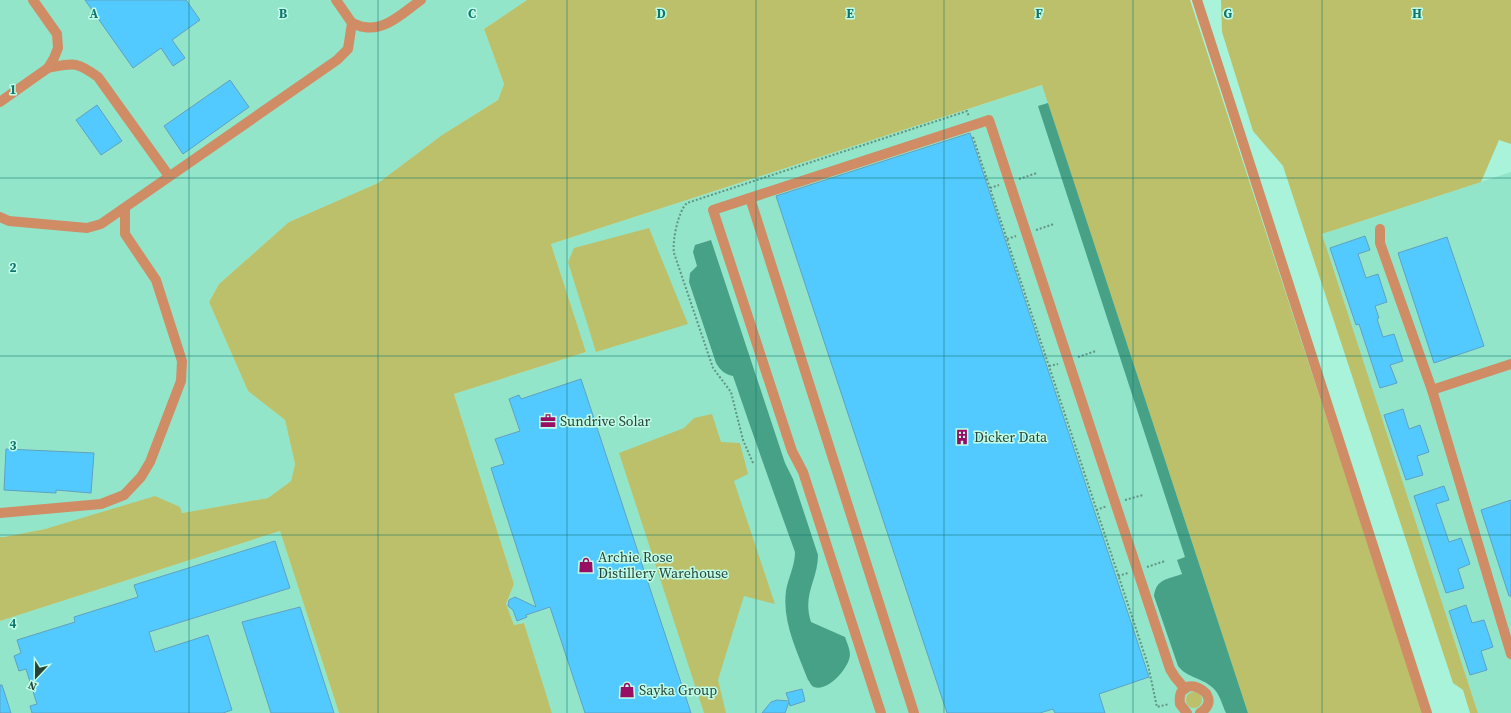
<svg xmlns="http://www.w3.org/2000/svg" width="1511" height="713" viewBox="0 0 1511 713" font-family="'Source Serif 4',serif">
	<rect width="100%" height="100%" fill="#a8f3d9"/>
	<g fill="#93e5ca">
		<polygon points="0,0 527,0 484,29 504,84 498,100 442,135 378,183 289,222 219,284 209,302 248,391 285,420 295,464 291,481 268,498 182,513 45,529 4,537 0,537"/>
		<polygon points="1043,85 1248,713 552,713 524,623 514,625 506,604 514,584 454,394 586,352 551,244"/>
		<polygon points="1511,172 1511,713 1478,713 1322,234"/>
		<polygon points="280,531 339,713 0,713 0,621"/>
	</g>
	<g fill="#bcc06b">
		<polygon points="527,0 1190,0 1423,713 1248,713 1042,85 551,244 586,352 454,394 514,584 506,604 514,625 524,623 552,713 339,713 280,531 0,621 0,537 4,537 45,529 155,496 180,507 182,513 268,498 291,481 295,464 285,420 248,391 209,302 219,284 289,222 378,183 442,135 498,100 504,84 484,29"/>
		<polygon points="1221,0 1511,0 1511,144 1499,140 1481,182 1322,234 1478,713 1470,713 1463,690 1453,683 1283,166 1253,131 1222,32"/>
		<polygon points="649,228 688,324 596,352 568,262 574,248"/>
		<polygon points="712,414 721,442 740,443 748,474 734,481 775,604 744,596 718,680 726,713 704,713 619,453 684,428 694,418"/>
		<circle cx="1194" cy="700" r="8"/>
	</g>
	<g fill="#46a186">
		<path d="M 1048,103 L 1248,713 L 1226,713 C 1222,705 1220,694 1213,688 C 1203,678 1187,678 1178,666 L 1154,596 C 1156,579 1168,579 1182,574 L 1177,560 L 1185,557 L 1038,106 Z"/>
		<path d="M 711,240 L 785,463 L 793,479 L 818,555 C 818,580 802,594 811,622 L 845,637 C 847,643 850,649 850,655 C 849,668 828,692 814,687 C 811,686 810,682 808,680 C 797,651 782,622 786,591 C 788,578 795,566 795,552 C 774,494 753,435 733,376 C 724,374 721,371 716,363 L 689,282 L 690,273 L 697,266 L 693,252 L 695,245 Z"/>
	</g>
	<g fill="#53caff" stroke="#5fa1c1">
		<polygon points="85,0 186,0 200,20 172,40 185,58 173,66 161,48 133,68"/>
		<polygon points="230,80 249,107 183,154 164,126"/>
		<polygon points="97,105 122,141 101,155 76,120"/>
		<polygon points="970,133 1149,677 1099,694 1105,713 1055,713 1053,709 1040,713 947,713 776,196"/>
		<polygon points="1365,236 1370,250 1358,254 1366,278 1378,274 1387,302 1375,306 1379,318 1377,319 1383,337 1394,334 1403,361 1390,365 1397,383 1380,388 1359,324 1356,325 1330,248"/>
		<polygon points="1447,237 1484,346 1434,363 1398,253"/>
		<polygon points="581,379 691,713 585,713 550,607 526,615 527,617 517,621 513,610 508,606 509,600 515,597 536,607 491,468 504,464 495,439 520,431 509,399 519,395 521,399"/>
		<polygon points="1403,409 1409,429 1420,425 1429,452 1417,456 1423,475 1406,480 1384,415"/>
		<polygon points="6,449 94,453 91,493 56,490 56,493 4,490"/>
		<polygon points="1444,486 1449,500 1436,504 1449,542 1461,538 1470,564 1458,569 1464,588 1446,593 1414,496"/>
		<polygon points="1511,500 1511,596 1509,596 1481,510"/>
		<polygon points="275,541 290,588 149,632 155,652 208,635 232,710 223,713 32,713 30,706 37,704 26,669 19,671 14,656 21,653 17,640 75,622 74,617 138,597 134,585"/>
		<polygon points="1466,605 1472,623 1484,620 1493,647 1481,651 1487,670 1470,675 1449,611"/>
		<polygon points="300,607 334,713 271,713 242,622"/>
		<polygon points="0,685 2,685 11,713 0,713"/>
		<polygon points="802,689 805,701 790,706 789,702 785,713 762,713 771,702 777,700 789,701 786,693"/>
	</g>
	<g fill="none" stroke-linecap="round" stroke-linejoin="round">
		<g stroke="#619483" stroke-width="2" stroke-dasharray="2 2" stroke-linecap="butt">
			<polyline points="973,137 1148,665 1157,707 1169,704"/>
			<polyline points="1019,179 1037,173"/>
			<polyline points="990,188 999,185"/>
			<polyline points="1036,230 1054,224"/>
			<polyline points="1007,239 1016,236"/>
			<polyline points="1078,357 1096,351"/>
			<polyline points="1049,366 1058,364"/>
			<path d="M 753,463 L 743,440 L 731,392 L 713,368 L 674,253 C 672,242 678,211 687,203 L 967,111 L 969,117"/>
			<polyline points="1125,500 1143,495"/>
			<polyline points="1096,510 1107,506"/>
			<polyline points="1147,567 1165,561"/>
			<polyline points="1118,576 1128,573"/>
		</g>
		<g stroke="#d08c64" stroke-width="10">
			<polyline points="1197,0 1427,713"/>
			<path d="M 352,23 C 356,24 360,27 364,27 C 386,31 405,11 421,0"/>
			<path d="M 48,68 C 74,63 76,61 98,77 L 169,176"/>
			<polyline points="0,102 48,68 54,58 58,48 57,34 33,0"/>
			<polyline points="750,198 914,713"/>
			<polyline points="0,217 9,221 87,228 101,224 337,60 348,49 352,23 336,0"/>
			<polyline points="1380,229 1380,243 1432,390 1511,654"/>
			<polyline points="1432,390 1511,364"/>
			<polyline points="0,513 101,504 124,495 141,477 150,462 181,381 182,361 156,280 125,234 125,209"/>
			<polyline points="881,713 803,472 792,451 713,210 989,120 1170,669 1175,677 1185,689"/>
			<path d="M 1187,713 L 1180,704 C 1175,669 1229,694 1200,713"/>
		</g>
	</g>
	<path fill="none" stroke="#0f766e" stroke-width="1" stroke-opacity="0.55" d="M 189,0 L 189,713M 378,0 L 378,713M 567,0 L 567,713M 756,0 L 756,713M 944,0 L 944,713M 1133,0 L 1133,713M 1322,0 L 1322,713M 0,178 L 1511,178M 0,356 L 1511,356M 0,535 L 1511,535"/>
	<defs>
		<symbol id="office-bare" viewBox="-9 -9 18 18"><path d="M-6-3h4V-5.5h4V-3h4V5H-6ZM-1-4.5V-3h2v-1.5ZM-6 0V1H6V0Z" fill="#980e62" stroke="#c2fde8" stroke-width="2.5" paint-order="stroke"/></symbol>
		<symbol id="building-bare" viewBox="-9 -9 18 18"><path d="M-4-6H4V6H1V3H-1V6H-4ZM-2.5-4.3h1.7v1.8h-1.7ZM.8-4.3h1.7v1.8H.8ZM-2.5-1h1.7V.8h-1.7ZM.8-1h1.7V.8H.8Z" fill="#980e62" stroke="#c2fde8" stroke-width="2.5" paint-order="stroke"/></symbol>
		<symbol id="shop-bare" viewBox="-9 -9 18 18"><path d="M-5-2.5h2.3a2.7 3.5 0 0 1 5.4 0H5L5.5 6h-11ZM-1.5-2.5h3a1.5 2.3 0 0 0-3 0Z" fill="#980e62" stroke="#c2fde8" stroke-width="2.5" paint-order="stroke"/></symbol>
	</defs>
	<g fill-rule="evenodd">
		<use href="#office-bare" x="537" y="410" width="22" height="22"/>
		<use href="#building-bare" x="951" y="426" width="22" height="22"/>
		<use href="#shop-bare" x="575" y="554" width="22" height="22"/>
		<use href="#shop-bare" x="616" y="679" width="22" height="22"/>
	</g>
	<g text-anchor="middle" stroke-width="3" stroke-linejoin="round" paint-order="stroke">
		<g font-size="14" fill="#254339" stroke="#c2fde8" text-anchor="start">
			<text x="560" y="426">Sundrive Solar</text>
			<text x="974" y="442">Dicker Data</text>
			<text x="598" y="562">Archie Rose<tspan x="598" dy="16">Distillery Warehouse</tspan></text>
			<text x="639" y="695">Sayka Group</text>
		</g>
	</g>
	<g font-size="13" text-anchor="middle" font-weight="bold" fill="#0f766e" stroke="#c2fde8" stroke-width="3" stroke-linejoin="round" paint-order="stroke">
		<text x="94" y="18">A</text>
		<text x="283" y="18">B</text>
		<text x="472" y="18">C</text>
		<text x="661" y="18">D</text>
		<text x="850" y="18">E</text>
		<text x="1039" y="18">F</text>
		<text x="1228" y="18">G</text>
		<text x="1417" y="18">H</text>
		<text x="13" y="94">1</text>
		<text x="13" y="272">2</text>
		<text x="13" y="450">3</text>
		<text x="13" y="628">4</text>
	</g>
	<g transform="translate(36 677) rotate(202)" stroke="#c2fde8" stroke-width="3" paint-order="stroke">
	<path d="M0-3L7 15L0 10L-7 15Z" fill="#254339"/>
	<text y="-6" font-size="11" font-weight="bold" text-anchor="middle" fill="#254339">N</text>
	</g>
</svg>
